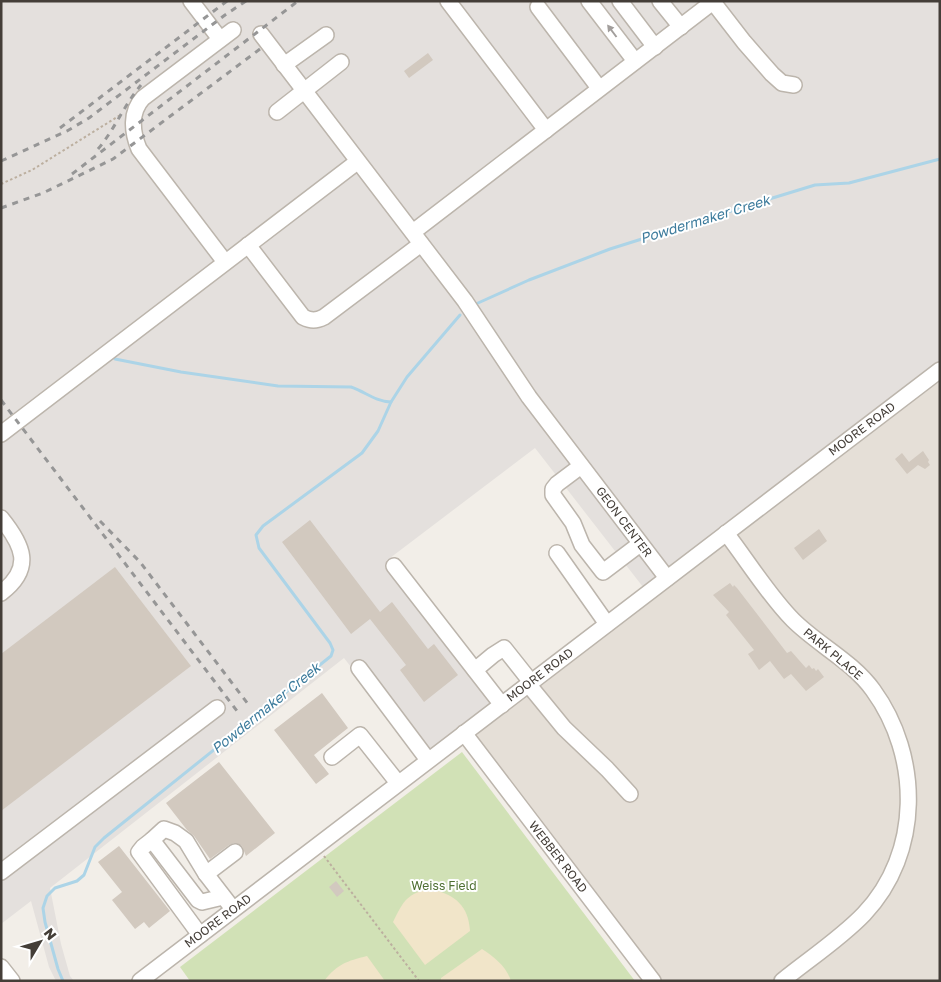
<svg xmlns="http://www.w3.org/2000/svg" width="941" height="982" viewBox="0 0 941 982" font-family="'Golos Text',sans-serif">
	<rect width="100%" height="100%" fill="#f2eee8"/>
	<polygon fill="#e5dfd7" points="940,377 940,981 658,981 476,739 478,734 481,729"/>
	<polygon fill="#e4e0dd" points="1,1 940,1 940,362 643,587 535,448 390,558 499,700 422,758 344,658 50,888 61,944 70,976 74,981 56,981 49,967 31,901 1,924"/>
	<polygon fill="#d1e1b6" points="462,752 635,981 190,981 180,967"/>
	<g fill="#f1e5c9">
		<path d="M 432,889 C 456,896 468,905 470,931 L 425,965 L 393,922 C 403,901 408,892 432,889 Z"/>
		<path d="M 482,949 C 494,957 506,966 511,981 L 441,981 L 441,978 Z"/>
		<path d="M 367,956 L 385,981 L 324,981 C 337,964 347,961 367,956 Z"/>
	</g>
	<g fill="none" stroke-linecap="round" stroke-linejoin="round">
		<g stroke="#acd4e7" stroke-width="3">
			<polyline points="478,303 529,280 610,249 766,200 815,185 849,183 940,159"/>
			<path d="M 115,359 L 181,372 L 278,386 L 351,387 C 366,392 374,401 391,402"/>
			<polyline points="63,981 58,969 45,922 43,908 47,896 55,888 77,881 84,875 95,847 104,838 331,656 333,650 330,643 259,548 256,535 263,526 362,453 378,431 391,402 407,377 460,315"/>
		</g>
	</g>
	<g fill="#d2c9bf">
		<polygon points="428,53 433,60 409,78 404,71"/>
		<polygon points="923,451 929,460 928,462 930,465 925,469 918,465 907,474 895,459 902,453 909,462"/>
		<polygon points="310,520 380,612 392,602 428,649 434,644 458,675 424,702 400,670 406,665 370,619 351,634 282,542"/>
		<polygon points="819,529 827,541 803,560 794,548"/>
		<polygon points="115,567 191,666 1,811 1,654"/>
		<polygon points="730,583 733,587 734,585 737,588 787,653 791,651 806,668 809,665 812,669 814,668 816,671 818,669 824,677 806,691 791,674 784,679 770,661 759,670 748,654 754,650 726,615 729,612 713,595"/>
		<polygon points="322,693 348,728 314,755 329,774 316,784 274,730"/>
		<polygon points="219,762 275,833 246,856 242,846 234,843 229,845 210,859 194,836 187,830 166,803"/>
		<polygon points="119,846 170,911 149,928 144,922 135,929 112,900 122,892 98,862"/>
		<polygon points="336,881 344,891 337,897 329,887"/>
	</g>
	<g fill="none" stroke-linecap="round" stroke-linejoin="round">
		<defs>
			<g id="minor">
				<polyline points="191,1 220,39"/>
				<polyline points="448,1 546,130"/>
				<polyline points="589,1 635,61"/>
				<polyline points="620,1 655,47"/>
				<polyline points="660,1 681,27"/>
				<polyline points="713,2 744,42 772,74 782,83 794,85"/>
				<polyline points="538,7 599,88"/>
				<polyline points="261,34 465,301 529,397 667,578"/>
				<polyline points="284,65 326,35"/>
				<polyline points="277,112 341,62"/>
				<polyline points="413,232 714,1"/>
				<path d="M 248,245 L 303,317 C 311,321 316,321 324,317 L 421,244"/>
				<path d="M 225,262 L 139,149 C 132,132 130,112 143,98 L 233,30"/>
				<polyline points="1,434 357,162"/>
				<polyline points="581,466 557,484 553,489 553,495 573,523 582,545 603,572 640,544"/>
				<path d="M 1,518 C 23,545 34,568 1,593"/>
				<path d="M 726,533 C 747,560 769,596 793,620 C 818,645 852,661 873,690 C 921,756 922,853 864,914 C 840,939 809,959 782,981"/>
				<polyline points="557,553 607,624"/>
				<polyline points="394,566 502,705"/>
				<polyline points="359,668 428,760"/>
				<polyline points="475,670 493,655 504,648 531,682"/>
				<polyline points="528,684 564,728 607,769 630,794"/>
				<polyline points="464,733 653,981"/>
				<polyline points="332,757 360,735 398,783"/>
				<polyline points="152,840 143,847 139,852 200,935"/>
				<polyline points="1,872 217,708"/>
				<polyline points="206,874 235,852"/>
				<polyline points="223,897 202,902 198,900 152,840 164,829 175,833 186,841 206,874 233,909"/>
				<polyline points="1,967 12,981"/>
				<polyline points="140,981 940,370"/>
			</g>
		</defs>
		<use href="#minor" stroke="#bcb5ac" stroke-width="18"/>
		<g stroke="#bcaf9f" stroke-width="2" stroke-dasharray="2.5 2.5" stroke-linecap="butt">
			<polyline points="1,184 32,170 122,114"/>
			<polyline points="324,856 419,981"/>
			<polyline points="939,981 940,980"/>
		</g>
		<use href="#minor" stroke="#fff" stroke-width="15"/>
		<g stroke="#969696" stroke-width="3" stroke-dasharray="6 6" stroke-linecap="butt">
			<polyline points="60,128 227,1"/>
			<path d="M 98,149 C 115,129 124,105 141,85"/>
			<polyline points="1,161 67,131 89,118 225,15 246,1"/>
			<polyline points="72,174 298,1"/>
			<polyline points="1,208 43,193 113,159 260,49"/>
			<polyline points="1,400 237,711"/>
			<polyline points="100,521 140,562 248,704"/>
		</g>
	</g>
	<defs><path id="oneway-solid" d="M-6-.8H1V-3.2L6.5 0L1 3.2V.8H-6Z" transform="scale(1.25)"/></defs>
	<use fill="#a29e9c" href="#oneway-solid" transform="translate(612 31) rotate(-127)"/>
	<g text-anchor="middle" stroke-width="4" stroke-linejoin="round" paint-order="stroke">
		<g font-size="12" fill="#443e38" stroke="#fff">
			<text transform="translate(862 429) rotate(-37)" y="4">MOORE ROAD</text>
			<text transform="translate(624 522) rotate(53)" y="4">GEON CENTER</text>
			<text transform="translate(833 654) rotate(40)" y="4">PARK PLACE</text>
			<text transform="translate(540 675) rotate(-37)" y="4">MOORE ROAD</text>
			<text transform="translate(558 857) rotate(52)" y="4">WEBBER ROAD</text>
			<text transform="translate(218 921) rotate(-37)" y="4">MOORE ROAD</text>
		</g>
		<g font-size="12" fill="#4e6f32" stroke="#fff">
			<text x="444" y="890">Weiss Field</text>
		</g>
		<g font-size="14" font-style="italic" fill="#3c7b9c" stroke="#fff">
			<text transform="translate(705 219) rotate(-17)" y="5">Powdermaker Creek</text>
			<text transform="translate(266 708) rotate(-39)" y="5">Powdermaker Creek</text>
		</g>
	</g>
	<rect width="941" height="982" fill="none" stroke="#443e38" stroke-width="5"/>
	<g transform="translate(40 942) rotate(52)" stroke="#ffffff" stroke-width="4" paint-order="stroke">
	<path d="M0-4L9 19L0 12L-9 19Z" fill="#443e38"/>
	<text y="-8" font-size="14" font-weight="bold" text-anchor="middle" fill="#443e38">N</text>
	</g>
</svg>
